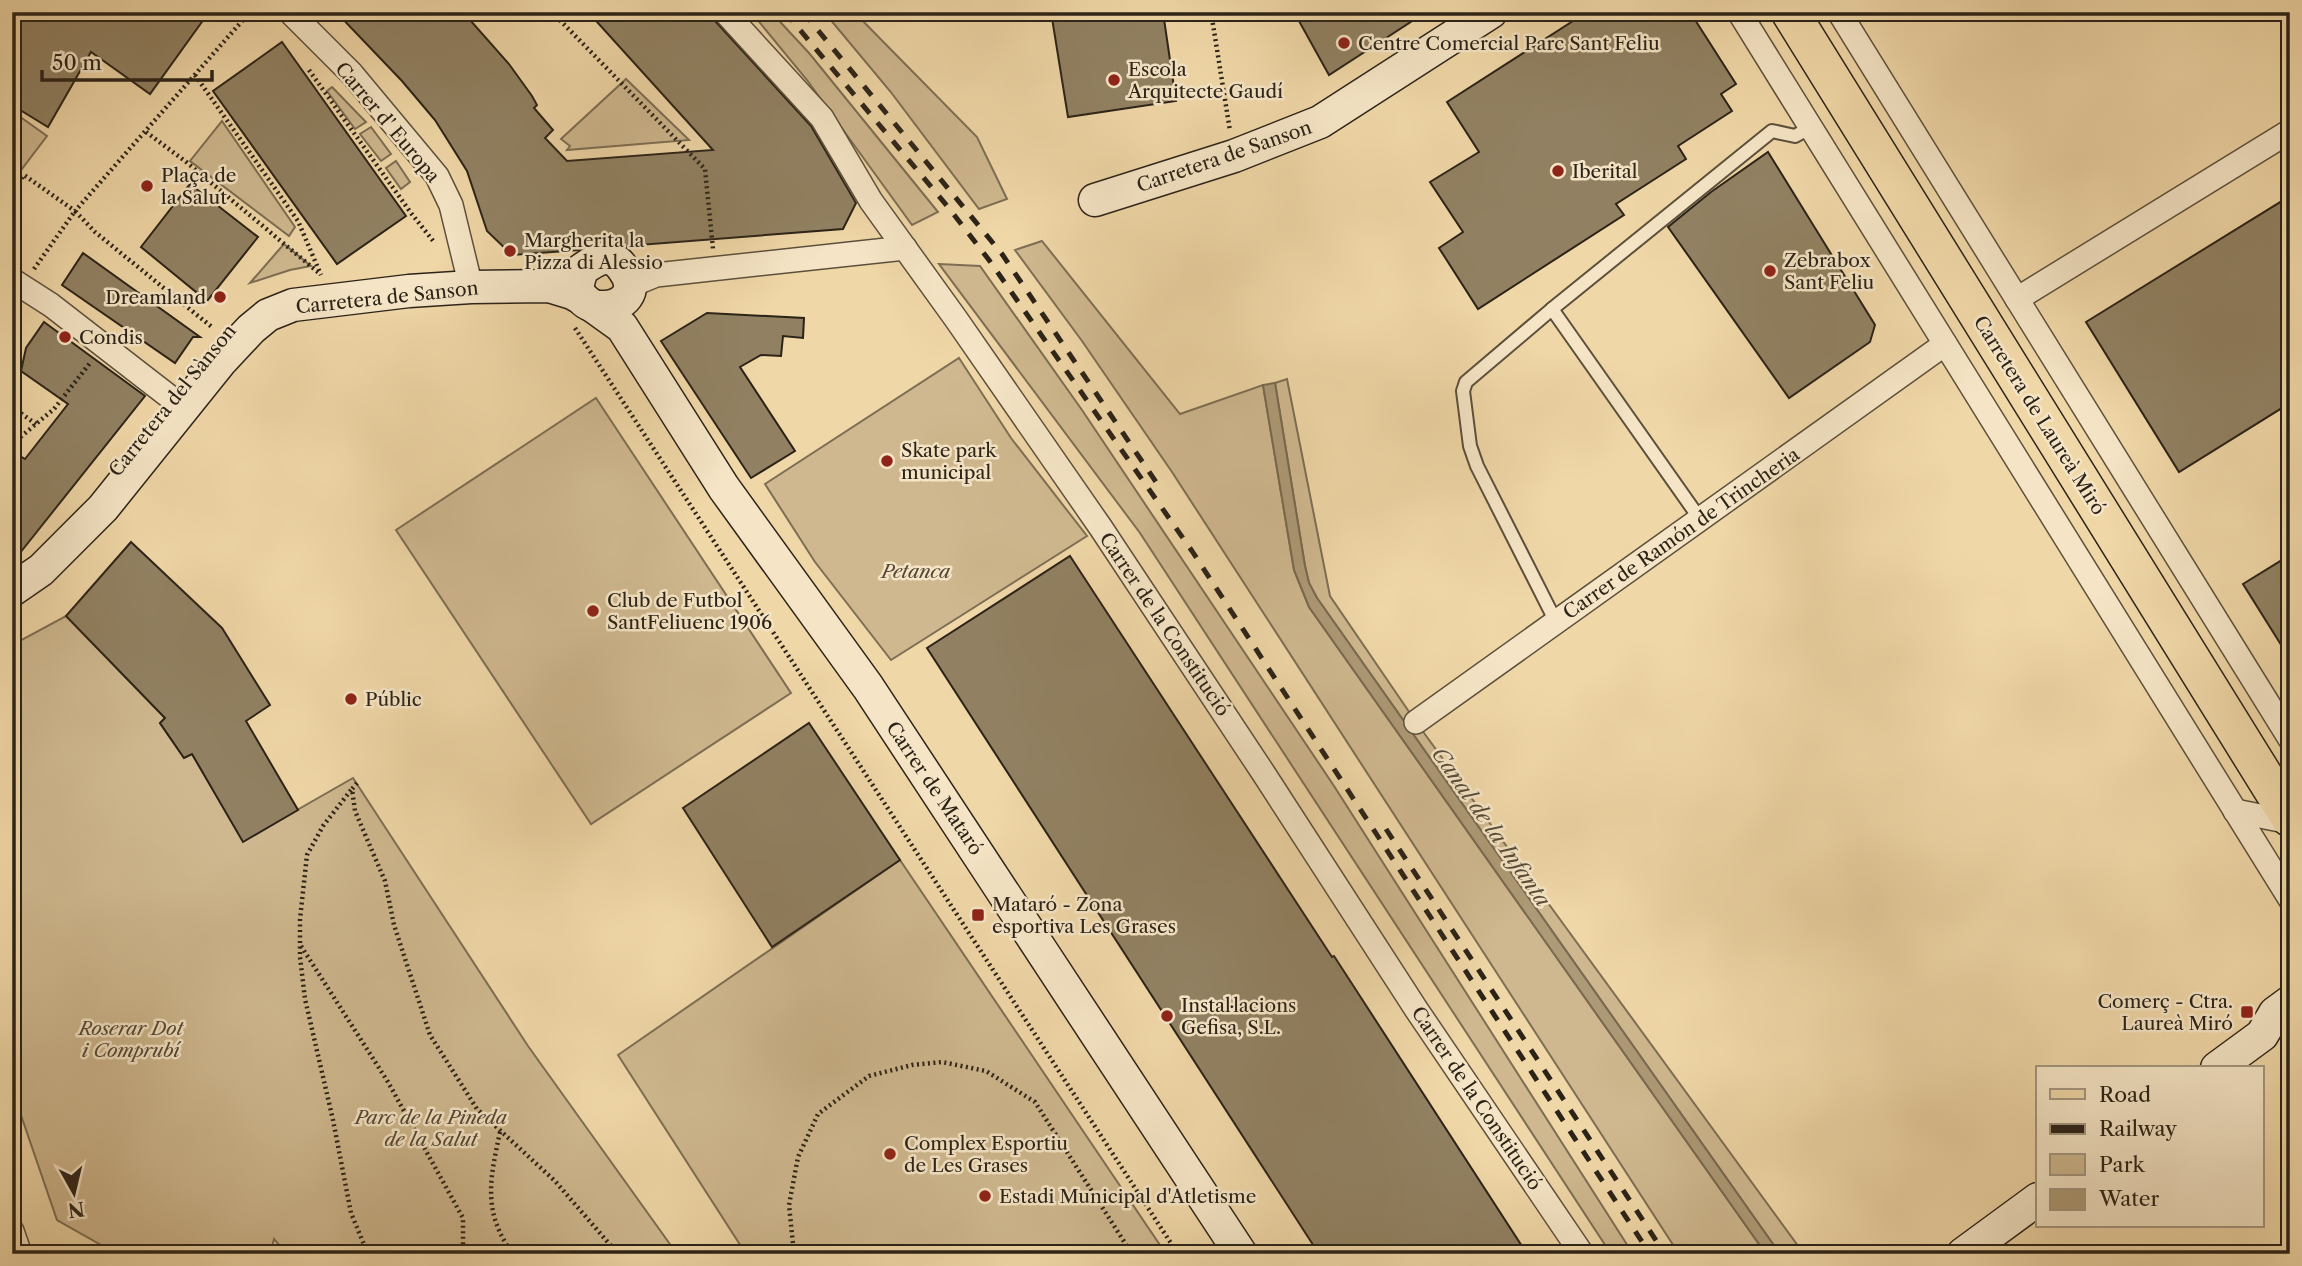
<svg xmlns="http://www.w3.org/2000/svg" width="2302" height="1266" viewBox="0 0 2302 1266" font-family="'Libre Caslon Text',serif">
	<rect width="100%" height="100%" fill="#f0d7a7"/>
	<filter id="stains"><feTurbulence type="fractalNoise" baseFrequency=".00286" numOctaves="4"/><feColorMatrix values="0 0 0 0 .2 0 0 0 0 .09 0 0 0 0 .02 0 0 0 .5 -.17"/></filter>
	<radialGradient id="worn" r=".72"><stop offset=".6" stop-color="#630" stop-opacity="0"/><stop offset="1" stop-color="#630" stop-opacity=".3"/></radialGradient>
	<g fill="#cfb88f" stroke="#7d6e54" stroke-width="2">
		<polygon points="751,12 771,12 809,53 938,212 912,225 807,80"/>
		<polygon points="824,12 854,12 977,137 1007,199 979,209 890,91"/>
		<polygon points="626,79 689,140 567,150 570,146 561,139"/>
		<polygon points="332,87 366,122 355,129 327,91"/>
		<polygon points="19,116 47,136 12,182 12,128"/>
		<polygon points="222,121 295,227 289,236 190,161"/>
		<polygon points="371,127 391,154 381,161 360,134"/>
		<polygon points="396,161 410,182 401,189 386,168"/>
		<polygon points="1042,241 1180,414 1263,385 1294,570 1309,607 1766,1254 1679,1254 1172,472 1082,341 1015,250"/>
		<polygon points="284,244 311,266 290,270 250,283"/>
		<polygon points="939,264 980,266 1082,410 1334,786 1633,1254 1611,1254 1140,533"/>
		<polygon points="959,358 1011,438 1087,536 891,660 815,562 765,484"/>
		<polygon points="1287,379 1330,596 1416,722 1804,1254 1780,1254 1317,598 1309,583 1305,566 1275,383"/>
		<polygon points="596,398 791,693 591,824 396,530"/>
		<polygon points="66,616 165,718 160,723 184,758 192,754 243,841 353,778 528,1046 677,1254 287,1254 274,1239 270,1254 117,1254 57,1220 12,1089 12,645"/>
		<polygon points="900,860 1166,1254 746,1254 618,1055"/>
	</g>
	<polygon fill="#ad9a76" stroke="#796a50" stroke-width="2" points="1275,383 1305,566 1309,583 1317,598 1780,1254 1766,1254 1309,607 1294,570 1263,385"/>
	<g fill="#918162" stroke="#2b2318" stroke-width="2">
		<polygon points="12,12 209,12 150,94 91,52 48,127 12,105"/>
		<polygon points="336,12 463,12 509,64 532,96 537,105 534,108 553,130 545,138 567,161 713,150 588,12 711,12 715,21 811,126 856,203 843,229 626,246 615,241 602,240 579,250 512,255 487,231 467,171 435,120 402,81"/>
		<polygon points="1051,12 1163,12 1176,101 1068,117"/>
		<polygon points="1294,12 1426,12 1329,75"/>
		<polygon points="1587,12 1690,12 1736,84 1721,94 1732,111 1678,146 1686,159 1616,204 1624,215 1478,309 1439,248 1463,232 1430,182 1479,152 1447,102"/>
		<polygon points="282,42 406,216 337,264 213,91"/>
		<polygon points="1768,152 1875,325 1870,342 1789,398 1668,227 1711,192"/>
		<polygon points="190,184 258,237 207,301 141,247"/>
		<polygon points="2290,196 2290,403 2179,472 2086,322"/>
		<polygon points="83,253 200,337 193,337 175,363 62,285"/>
		<polygon points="707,313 804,318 803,338 783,336 781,356 761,355 740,367 795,451 751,478 661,341"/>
		<polygon points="44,322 145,396 12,563 12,451 25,459 68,404 21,371 26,348"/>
		<polygon points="131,542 222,628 270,705 246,721 298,810 243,842 192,754 184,758 160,723 165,718 66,616"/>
		<polygon points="2290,555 2290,659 2243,584"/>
		<polygon points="1070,556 1332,957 1334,956 1527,1254 1319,1254 927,648"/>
		<polygon points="809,723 900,860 772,947 683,808"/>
	</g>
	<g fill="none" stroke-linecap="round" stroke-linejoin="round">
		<defs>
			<g id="lane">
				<polyline points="1552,309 1466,382 1463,391 1470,446 1477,466 1556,622"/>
				<polyline points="1700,519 1552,309 1772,131 1795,136 1811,127"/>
			</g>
			<g id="street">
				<polyline points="290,12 352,74 437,176 451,205 471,287"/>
				<polyline points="725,12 822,118 871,201 956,319 1101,528 1264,774 1416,1009 1582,1254"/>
				<polyline points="1739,12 2290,899"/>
				<polyline points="1839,12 2290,739"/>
				<polyline points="12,280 51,305 184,408"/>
				<polyline points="629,286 656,275 905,248"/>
				<polyline points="2017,299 2290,131"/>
				<polyline points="1416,722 1945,344"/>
				<polyline points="2235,811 2290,822"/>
				<polyline points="12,1231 20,1254"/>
			</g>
			<g id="secondary">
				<polyline points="1095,200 1234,156 1320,122 1491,12"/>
				<path d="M 549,286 C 557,282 566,280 574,275 C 590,265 608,245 624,270 C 655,315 555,324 583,269"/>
				<polyline points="590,304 622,327 724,488 868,687 1241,1254"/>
				<polyline points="12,590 41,570 103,508 221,361 251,329 268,315 293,305 409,291 471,287 549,286 572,293 585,300"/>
				<polyline points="2217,1068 2262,1035 2275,1013 2290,1002"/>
				<polyline points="1963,1254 2038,1199"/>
			</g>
			<polyline id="primary" points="1790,12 2290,818"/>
		</defs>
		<use href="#lane" stroke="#5c503c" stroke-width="16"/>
		<use href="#street" stroke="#5c503c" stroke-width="26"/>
		<use href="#secondary" stroke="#2b2318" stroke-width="35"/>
		<use href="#primary" stroke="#2b2318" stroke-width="40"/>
		<g stroke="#2b2318" stroke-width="4.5" stroke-dasharray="2 3.5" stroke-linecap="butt">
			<polyline points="552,12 705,169 713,249"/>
			<polyline points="1211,12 1230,131"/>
			<polyline points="309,70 411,213 434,242"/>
			<polyline points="195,75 298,221 321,275"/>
			<polyline points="146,132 185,161 319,273"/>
			<polyline points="12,192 24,175 75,211 250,12"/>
			<polyline points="34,269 75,211 95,232 213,328"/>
			<polyline points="575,328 1178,1254"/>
			<polyline points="12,407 36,424"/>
			<polyline points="12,444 54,409 90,363"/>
			<polyline points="357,783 352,789 355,811 385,881 394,925 430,1035 477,1109 555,1181 618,1254"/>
			<polyline points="351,790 323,826 307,855 300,919 300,957 305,999 333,1120 351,1213 368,1254"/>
			<polyline points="301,946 388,1082 463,1218 463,1254"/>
			<path d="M 500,1132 C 490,1179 482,1212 513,1254"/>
			<polyline points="794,1254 789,1205 798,1157 818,1114 869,1076 912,1065 942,1062 986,1071 1035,1102 1132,1254"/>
		</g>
		<use href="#lane" stroke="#f5e5c6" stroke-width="12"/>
		<use href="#street" stroke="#f5e5c6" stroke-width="23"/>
		<use href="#secondary" stroke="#f5e5c6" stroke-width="32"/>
		<use href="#primary" stroke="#f0d7a7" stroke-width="37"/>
		<g stroke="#2b2318" stroke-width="5" stroke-dasharray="12 12" stroke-linecap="butt">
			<polyline points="785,12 948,207 989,260 1192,551 1650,1254"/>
			<polyline points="803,12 1002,254 1156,482"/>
			<polyline points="1386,829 1665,1254"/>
		</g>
	</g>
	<g fill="#8f2418" stroke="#f5e5c6" stroke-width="2.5">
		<circle cx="1344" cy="43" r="7"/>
		<circle cx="1114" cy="80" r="7"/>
		<circle cx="1558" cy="171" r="7"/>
		<circle cx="147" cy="186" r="7"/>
		<circle cx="510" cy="251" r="7"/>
		<circle cx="1770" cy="271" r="7"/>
		<circle cx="220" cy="297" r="7"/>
		<circle cx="65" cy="337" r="7"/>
		<circle cx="887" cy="461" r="7"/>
		<circle cx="593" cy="611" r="7"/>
		<circle cx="351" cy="699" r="7"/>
		<rect x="971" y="908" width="14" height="14" rx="3.5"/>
		<rect x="2240" y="1005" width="14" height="14" rx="3.5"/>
		<circle cx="1167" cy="1016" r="7"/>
		<circle cx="890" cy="1154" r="7"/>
		<circle cx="985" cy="1196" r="7"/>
	</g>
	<g text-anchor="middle" stroke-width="5" stroke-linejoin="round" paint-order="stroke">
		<g font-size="19" fill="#2b2318" stroke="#f5e5c6" text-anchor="start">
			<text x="1358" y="50">Centre Comercial Parc Sant Feliu</text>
			<text x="1128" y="76">Escola<tspan x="1128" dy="22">Arquitecte Gaudí</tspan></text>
			<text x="1572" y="178">Iberital</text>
			<text x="161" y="182">Plaça de<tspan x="161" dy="22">la Salut</tspan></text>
			<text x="524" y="247">Margherita la<tspan x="524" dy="22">Pizza di Alessio</tspan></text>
			<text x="1784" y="267">Zebrabox<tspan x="1784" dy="22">Sant Feliu</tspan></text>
			<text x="206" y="304" text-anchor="end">Dreamland</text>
			<text x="79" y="344">Condis</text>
			<text x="901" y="457">Skate park<tspan x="901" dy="22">municipal</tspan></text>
			<text x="607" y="607">Club de Futbol<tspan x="607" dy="22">SantFeliuenc 1906</tspan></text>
			<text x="365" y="706">Públic</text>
			<text x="992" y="911">Mataró - Zona<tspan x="992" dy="22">esportiva Les Grases</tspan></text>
			<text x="2233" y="1008" text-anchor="end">Comerç - Ctra.<tspan x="2233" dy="22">Laureà Miró</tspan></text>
			<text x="1181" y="1012">Instal·lacions<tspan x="1181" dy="22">Gefisa, S.L.</tspan></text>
			<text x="904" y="1150">Complex Esportiu<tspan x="904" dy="22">de Les Grases</tspan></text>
			<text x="999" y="1203">Estadi Municipal d'Atletisme</text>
		</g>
		<g font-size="19" fill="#2b2318" stroke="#f5e5c6">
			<text transform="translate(388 122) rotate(50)" y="7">Carrer d' Europa</text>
			<text transform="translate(1224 156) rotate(-19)" y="7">Carretera de Sanson</text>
			<text transform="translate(387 297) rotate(-6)" y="7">Carretera de Sanson</text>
			<text transform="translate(172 400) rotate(-51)" y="7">Carretera del Sànson</text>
			<text transform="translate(2040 415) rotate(58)" y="7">Carretera de Laureà Miró</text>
			<text transform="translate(1681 533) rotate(-35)" y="7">Carrer de Ramón de Trincheria</text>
			<text transform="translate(1165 624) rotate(56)" y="7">Carrer de la Constitució</text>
			<text transform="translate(935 788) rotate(56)" y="7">Carrer de Mataró</text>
			<text transform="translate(1477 1098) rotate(56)" y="7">Carrer de la Constitució</text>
		</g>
		<g font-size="19" font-style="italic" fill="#544836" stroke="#f5e5c6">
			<text x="916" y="578">Petanca</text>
			<text x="131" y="1035">Roserar Dot<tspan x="131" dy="22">i Comprubí</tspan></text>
			<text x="431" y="1124">Parc de la Pineda<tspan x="431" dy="22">de la Salut</tspan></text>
		</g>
		<g font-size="21" font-style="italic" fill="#584d39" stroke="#f5e5c6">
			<text transform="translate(1491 827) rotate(55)" y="7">Canal de la Infanta</text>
		</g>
	</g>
	<rect width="2302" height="1266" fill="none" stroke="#f0d7a7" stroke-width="42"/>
	<rect x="14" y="14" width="2274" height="1238" fill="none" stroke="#2b2318" stroke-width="3.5"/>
	<rect x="21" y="21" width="2260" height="1224" fill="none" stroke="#2b2318" stroke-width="2"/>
	<rect x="2036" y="1066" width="228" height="161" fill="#f5e5c6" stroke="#a49780" stroke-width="2"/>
	<rect x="2050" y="1089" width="35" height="10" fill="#f0d7a7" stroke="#a49780" stroke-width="2"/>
	<text x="2099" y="1102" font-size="21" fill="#2b2318">Road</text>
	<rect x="2050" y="1124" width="35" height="10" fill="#2b2318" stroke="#a49780" stroke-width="2"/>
	<text x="2099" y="1136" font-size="21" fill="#2b2318">Railway</text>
	<rect x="2050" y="1154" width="35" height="21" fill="#cfb88f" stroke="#a49780" stroke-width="2"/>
	<text x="2099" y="1172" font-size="21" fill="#2b2318">Park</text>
	<rect x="2050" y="1189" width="35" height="21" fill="#ad9a76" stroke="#a49780" stroke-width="2"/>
	<text x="2099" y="1206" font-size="21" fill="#2b2318">Water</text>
	<g transform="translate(74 1193) rotate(172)" stroke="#f5e5c6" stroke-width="5" paint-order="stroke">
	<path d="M0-5L12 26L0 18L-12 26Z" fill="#2b2318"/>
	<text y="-10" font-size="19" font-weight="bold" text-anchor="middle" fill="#2b2318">N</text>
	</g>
	<path d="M42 70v10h170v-10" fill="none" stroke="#2b2318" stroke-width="3.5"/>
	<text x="52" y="70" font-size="21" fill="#2b2318" stroke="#f5e5c6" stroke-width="5" paint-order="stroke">50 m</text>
	<rect width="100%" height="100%" filter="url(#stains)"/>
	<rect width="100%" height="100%" fill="url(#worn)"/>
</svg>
